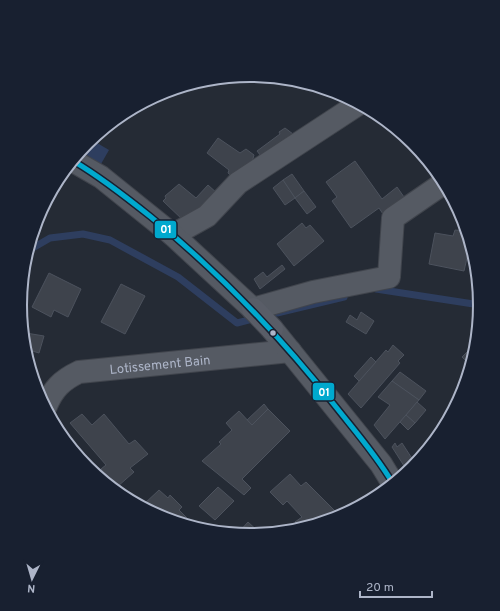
<svg xmlns="http://www.w3.org/2000/svg" width="500" height="611" viewBox="0 0 500 611" font-family="Overpass,sans-serif">
	<rect width="100%" height="100%" fill="#252b35"/>
	<polygon fill="#2e3e5f" points="92,140 109,150 101,164 81,153 88,143"/>
	<g fill="none" stroke-linecap="round" stroke-linejoin="round">
		<g stroke="#2e3e5f" stroke-width="7">
			<polyline points="31,249 50,238 83,234 110,240 178,277 237,323 257,318"/>
			<polyline points="376,289 480,305"/>
			<polyline points="277,313 344,297"/>
		</g>
	</g>
	<g fill="#3e434c" stroke="#4c525d">
		<polygon points="285,128 297,137 264,160 257,151 280,134 279,132"/>
		<polygon points="218,138 240,153 246,149 254,155 252,162 235,179 228,173 229,170 207,153"/>
		<polygon points="355,161 382,199 397,187 404,197 383,214 379,208 351,228 332,201 337,197 326,182"/>
		<polygon points="292,174 304,191 295,198 283,180"/>
		<polygon points="283,180 295,198 285,205 273,188"/>
		<polygon points="179,184 196,198 208,185 218,194 185,222 163,201 166,198 165,196"/>
		<polygon points="304,191 316,207 307,214 295,198"/>
		<polygon points="302,223 306,228 310,225 324,241 294,266 277,244"/>
		<polygon points="455,230 465,231 469,249 464,271 429,264 435,233 453,236"/>
		<polygon points="282,265 285,269 260,289 254,279 263,272 267,277"/>
		<polygon points="49,273 81,289 68,317 54,310 51,317 32,307"/>
		<polygon points="121,284 145,296 125,334 101,322"/>
		<polygon points="361,312 374,321 366,334 346,322 350,315 357,320"/>
		<polygon points="26,333 44,336 39,353 29,350"/>
		<polygon points="393,345 404,355 398,361 400,363 361,408 348,394 386,350 388,352"/>
		<polygon points="469,350 471,351 468,363 462,357"/>
		<polygon points="371,357 376,362 359,381 354,376"/>
		<polygon points="400,372 426,391 419,400 392,381"/>
		<polygon points="392,381 419,400 385,439 374,425 390,405 378,397"/>
		<polygon points="417,402 426,410 415,423 406,415"/>
		<polygon points="264,404 268,409 252,425 247,420"/>
		<polygon points="268,409 290,431 242,479 251,488 244,495 202,461 221,444 219,442 232,430 226,423 239,411 252,425"/>
		<polygon points="82,414 92,425 104,414 129,444 135,440 148,454 130,468 134,472 117,487 101,469 106,465 70,423"/>
		<polygon points="406,415 415,423 408,430 400,422"/>
		<polygon points="395,443 397,447 402,443 413,460 406,469 392,447"/>
		<polygon points="422,449 424,451 411,469 408,467"/>
		<polygon points="290,474 301,486 306,482 338,514 333,519 328,520 325,517 320,522 299,526 295,522 302,517 287,501 283,505 270,492"/>
		<polygon points="218,487 234,501 215,520 199,506"/>
		<polygon points="159,490 168,498 170,495 182,507 179,510 193,524 162,518 143,505"/>
		<polygon points="248,522 260,533 250,535 238,533"/>
	</g>
	<g fill="none" stroke-linecap="round" stroke-linejoin="round">
		<defs>
			<g id="minor">
				<polyline points="173,235 207,216 238,183 357,105"/>
				<polyline points="253,309 313,292 389,277 393,218 441,185"/>
				<path id="s1" d="M 46,406 C 53,389 62,380 79,372 L 290,351"/>
			</g>
			<g id="tertiary">
				<polyline points="75,162 101,177 173,235 253,309"/>
				<polyline points="272,329 381,464 392,482"/>
			</g>
			<polyline id="secondary" points="253,309 272,329"/>
		</defs>
		<use href="#minor" stroke="#41454d" stroke-width="24"/>
		<use href="#tertiary" stroke="#41454d" stroke-width="24"/>
		<use href="#secondary" stroke="#41454d" stroke-width="24"/>
		<use href="#minor" stroke="#555a63" stroke-width="22"/>
		<use href="#tertiary" stroke="#555a63" stroke-width="22"/>
		<use href="#secondary" stroke="#595d67" stroke-width="22"/>
		<defs>
			<path id="bus-1" d="M 75,162 C 102,178 126,197 151,217 C 220,273 281,337 336,407 C 355,431 376,455 392,482"/>
		</defs>
		<use href="#bus-1" stroke="#182030" stroke-width="8"/>
		<use href="#bus-1" stroke="#00a9ce" stroke-width="5"/>
	</g>
	<circle fill="#adb5c8" stroke="#182030" stroke-width="1.5" cx="273" cy="333" r="3.5"/>
	<g text-anchor="middle" stroke-width="4" stroke-linejoin="round" paint-order="stroke">
		<g font-size="13" fill="#adb5c8" stroke="#182030">
			<text dy="5" stroke="none"><textPath href="#s1" startOffset="130">Lotissement Bain</textPath></text>
		</g>
	</g>
	<path d="M0 0H500V611H0ZM27 305a223 223 0 1 1 446 0a223 223 0 1 1-446 0Z" fill="#182030" fill-rule="evenodd"/>
	<path fill="none" stroke="#adb5c8" stroke-width="2" d="M27 305a223 223 0 1 1 446 0a223 223 0 1 1-446 0Z"/>
	<g stroke="#182030" stroke-width="1.5">
		<rect x="154" y="220" width="23" height="19" rx="4" fill="#00a9ce"/>
		<rect x="312" y="382" width="23" height="19" rx="4" fill="#00a9ce"/>
	</g>
	<g font-size="11" text-anchor="middle" font-weight="bold" fill="#fff">
		<text x="166" y="233">01</text>
		<text x="324" y="396">01</text>
	</g>
	<g transform="translate(32 579) rotate(185)" stroke="#182030" stroke-width="3" paint-order="stroke">
	<path d="M0-3L7 15L0 10L-7 15Z" fill="#adb5c8"/>
	<text y="-6" font-size="11" font-weight="bold" text-anchor="middle" fill="#adb5c8">N</text>
	</g>
	<path d="M360 591v6h72v-6" fill="none" stroke="#adb5c8" stroke-width="2"/>
	<text x="366" y="591" font-size="12" fill="#adb5c8" stroke="#182030" stroke-width="3" paint-order="stroke">20 m</text>
</svg>
